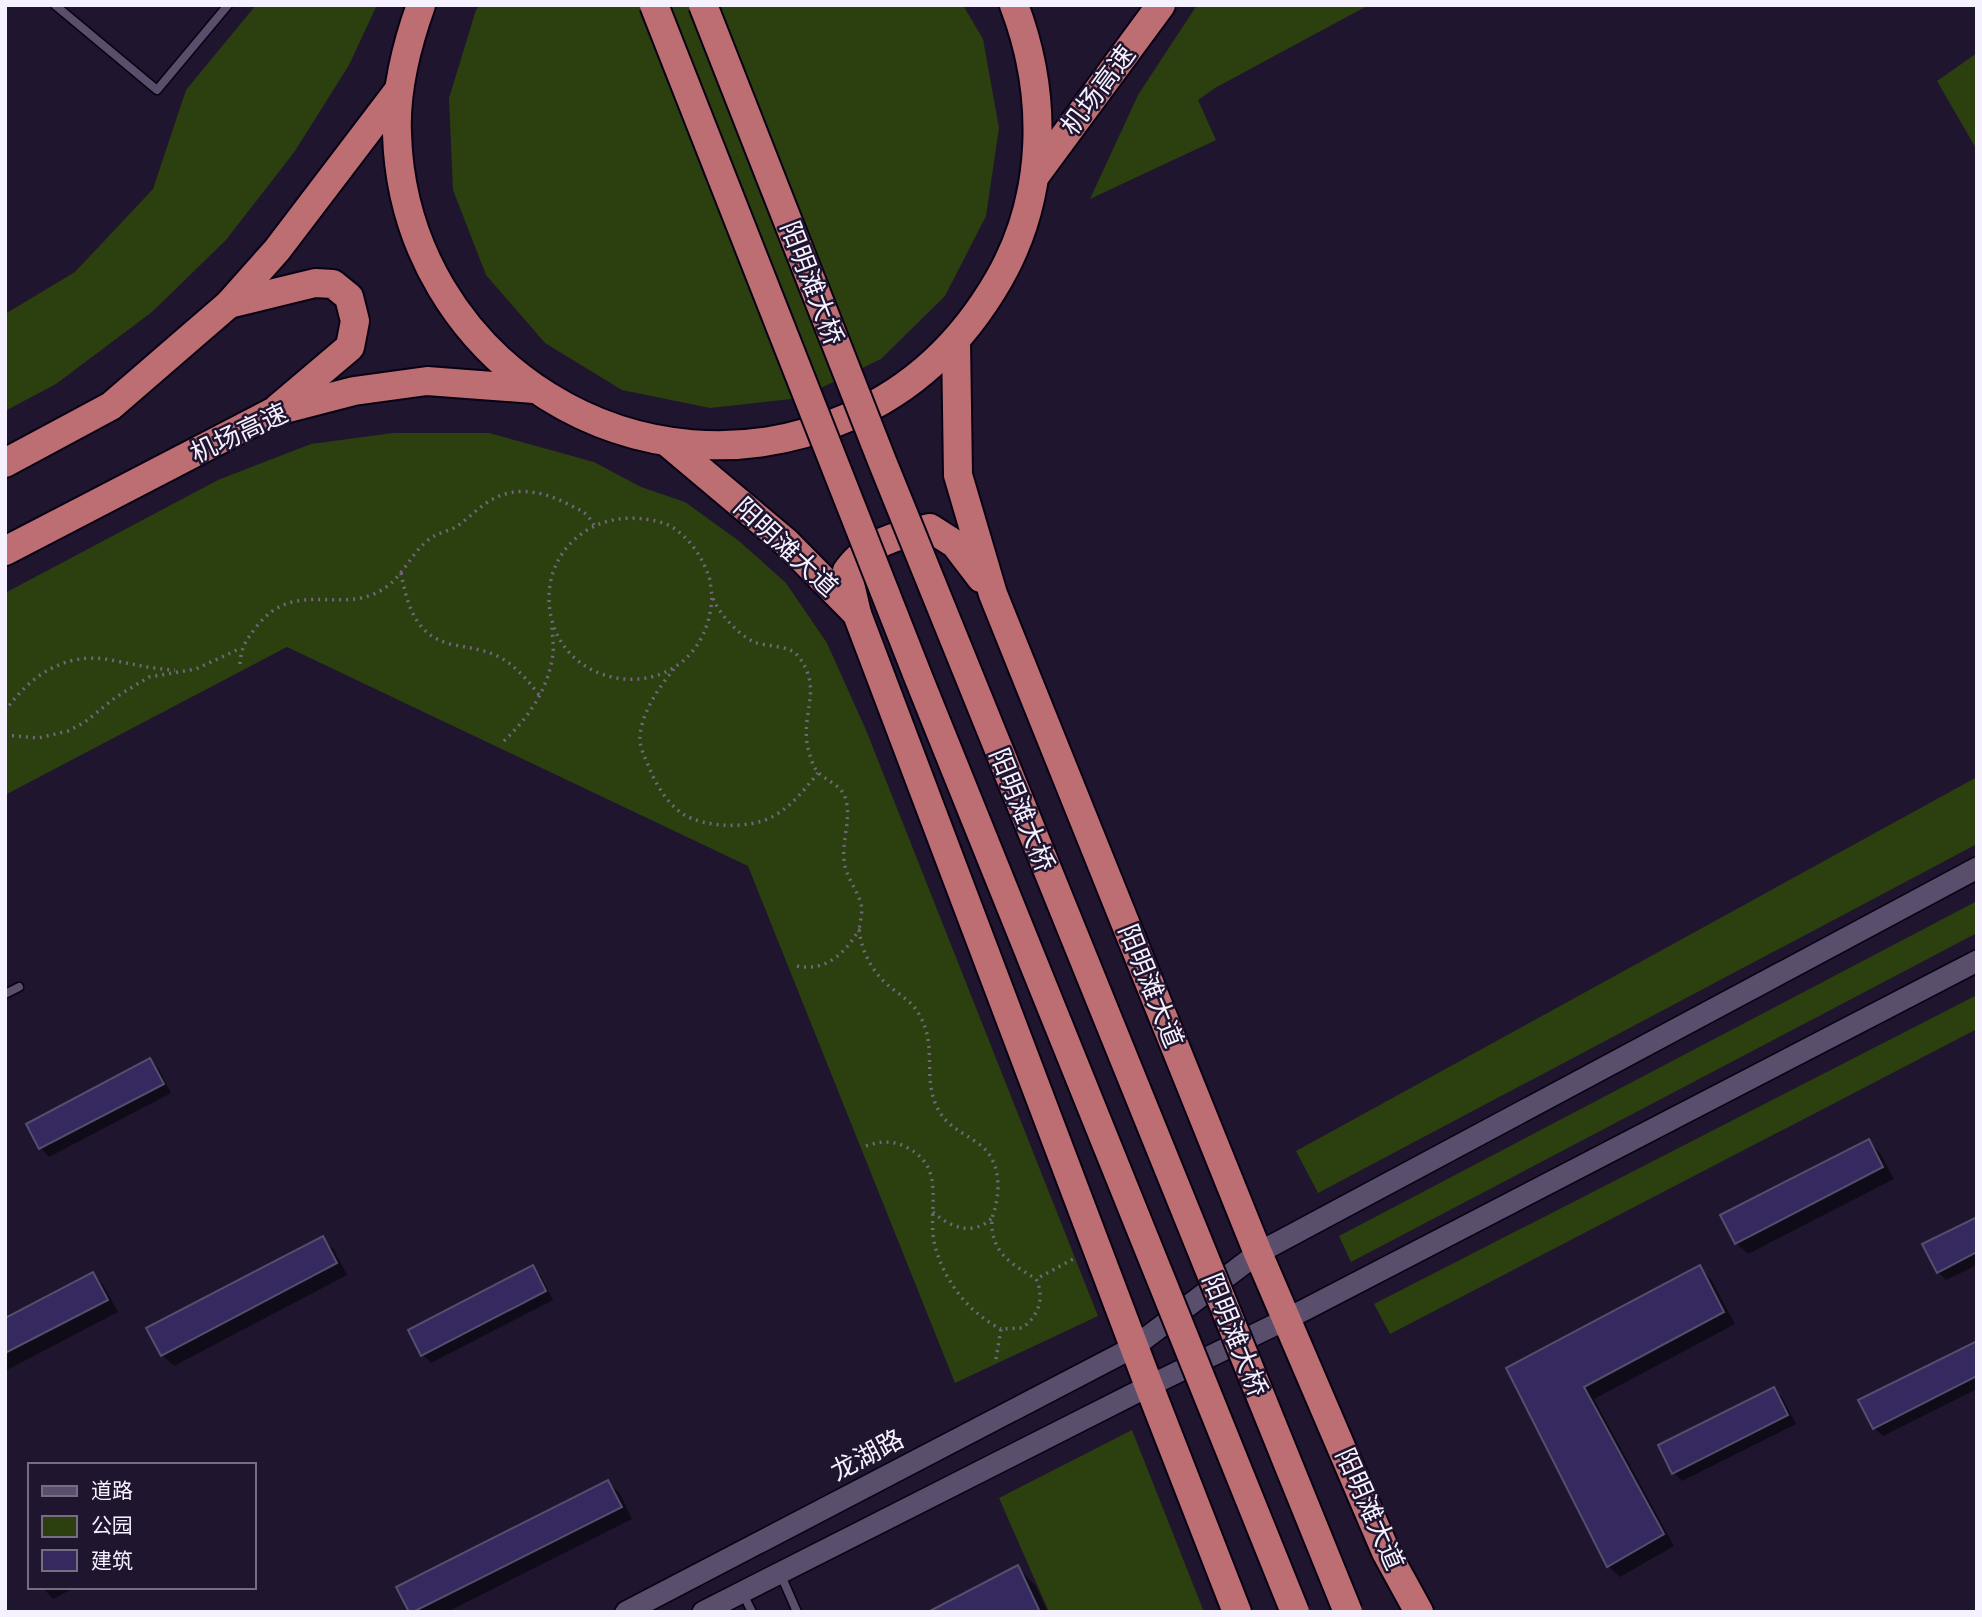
<svg xmlns="http://www.w3.org/2000/svg" width="1982" height="1617" viewBox="0 0 1982 1617" font-family="Jost,'Noto Sans SC',sans-serif">
	<rect width="100%" height="100%" fill="#1f152e"/>
	<g fill="#2c3f0f">
		<polygon points="256,5 377,5 349,65 295,151 226,240 152,312 56,384 5,411 5,314 75,272 153,189 186,90"/>
		<polygon points="480,5 963,5 983,39 999,128 986,216 945,296 881,359 800,398 710,408 622,390 545,343 486,275 453,190 449,98 476,10"/>
		<polygon points="1197,5 1369,5 1215,88 1198,100 1216,140 1090,199 1138,95"/>
		<polygon points="1977,53 1977,150 1937,81"/>
		<polygon points="393,433 489,433 594,462 641,487 685,502 739,541 786,583 827,643 866,730 1098,1316 955,1383 748,866 287,647 5,795 5,593 218,480 311,444"/>
		<polygon points="1977,777 1977,844 1318,1193 1296,1151"/>
		<polygon points="1977,901 1977,933 1351,1262 1339,1236"/>
		<polygon points="1977,995 1977,1029 1390,1334 1374,1304"/>
		<polygon points="1132,1430 1204,1612 1049,1612 999,1498"/>
	</g>
	<g fill="#0007">
		<polygon points="150,1060 159,1069 171,1093 49,1157 41,1148 28,1124"/>
		<polygon points="1868,1141 1880,1153 1894,1179 1748,1254 1736,1243"/>
		<polygon points="1977,1219 1977,1265 1946,1280 1938,1272"/>
		<polygon points="322,1238 334,1250 347,1275 174,1366 162,1355"/>
		<polygon points="532,1267 541,1276 553,1300 431,1363 423,1355"/>
		<polygon points="1699,1267 1711,1279 1735,1324 1594,1399 1674,1546 1620,1577 1608,1566 1508,1369"/>
		<polygon points="93,1274 104,1286 118,1312 5,1371 5,1320"/>
		<polygon points="1977,1347 1977,1389 1883,1436 1874,1428"/>
		<polygon points="1773,1389 1782,1397 1796,1424 1682,1481 1674,1473"/>
		<polygon points="608,1482 620,1494 632,1519 447,1612 411,1612"/>
		<polygon points="1018,1568 1035,1585 1048,1612 932,1612"/>
		<polygon points="42,1587 76,1587 53,1599"/>
	</g>
	<g fill="#362960" stroke="#534f6c" stroke-width="2">
		<polygon points="150,1058 164,1084 39,1149 26,1124"/>
		<polygon points="1869,1139 1883,1167 1735,1244 1720,1215"/>
		<polygon points="1977,1217 1977,1252 1937,1273 1922,1244"/>
		<polygon points="323,1236 337,1263 161,1356 146,1328"/>
		<polygon points="533,1265 546,1291 421,1356 408,1330"/>
		<polygon points="1700,1265 1724,1312 1584,1387 1664,1534 1607,1567 1506,1368"/>
		<polygon points="93,1272 108,1300 5,1353 5,1318"/>
		<polygon points="1977,1341 1977,1376 1873,1429 1858,1400"/>
		<polygon points="1774,1387 1788,1415 1672,1474 1658,1445"/>
		<polygon points="608,1480 622,1507 413,1612 409,1612 396,1587"/>
		<polygon points="1018,1565 1040,1612 928,1612"/>
	</g>
	<g fill="none" stroke-linecap="round" stroke-linejoin="round">
		<defs>
			<g id="lane">
				<polyline points="55,5 157,90 228,5"/>
				<polyline points="5,994 19,987"/>
				<polyline points="780,1573 797,1612"/>
				<polyline points="743,1594 752,1612"/>
			</g>
			<g id="secondary">
				<polyline points="626,1612 1134,1347 1258,1253 1977,868"/>
				<polyline points="703,1612 1149,1386 1287,1319 1977,961"/>
			</g>
			<g id="highway">
				<path d="M 421,5 C 406,47 395,90 397,134 C 404,363 641,510 849,417 C 914,389 964,340 999,279 C 1047,195 1048,94 1014,5"/>
				<polyline points="1035,176 1161,5"/>
				<polyline points="229,304 315,283 333,284 349,297 355,321 350,347 278,408"/>
				<polyline points="956,341 958,475 993,594 1258,1253 1386,1552 1419,1612"/>
				<polyline points="667,442 787,543 857,614 1149,1386 1237,1612"/>
				<polyline points="5,463 111,406 229,304 277,250 398,91"/>
				<polyline points="5,551 273,412 354,391 427,381 534,389"/>
				<path d="M 857,614 L 847,571 C 867,543 897,535 930,528 L 955,544 L 981,578"/>
			</g>
		</defs>
		<use href="#lane" stroke="#090215" stroke-width="11"/>
		<use href="#secondary" stroke="#090215" stroke-width="24"/>
		<use href="#highway" stroke="#090215" stroke-width="32"/>
		<g stroke="#6f677c" stroke-width="3.5" stroke-dasharray="2 5" stroke-linecap="butt">
			<path d="M 401,573 C 407,604 415,635 450,644 C 468,648 485,649 501,658 C 517,667 529,682 540,696"/>
			<path d="M 712,598 C 704,712 552,700 549,600 C 548,547 594,512 644,519 C 654,520 667,523 675,529 C 692,541 704,560 710,580 C 711,587 711,595 714,601 C 719,611 728,622 737,630 C 742,635 748,639 754,642 C 767,647 790,645 798,656 C 824,689 800,713 808,748 C 810,755 812,766 818,772 C 826,781 840,784 845,797 C 852,817 842,839 844,860 C 845,876 857,889 861,904 C 863,913 860,922 859,930"/>
			<path d="M 240,664 C 241,647 246,640 257,626 C 294,579 339,614 380,591 C 402,579 409,556 427,541 C 436,533 446,532 456,527 C 466,520 475,511 485,504 C 511,485 539,490 566,503 C 581,511 585,510 594,525"/>
			<path d="M 674,669 C 659,687 642,712 640,736 C 639,746 645,758 649,767 C 656,785 667,803 683,814 C 705,828 749,829 772,817 C 792,806 804,790 818,773"/>
			<path d="M 5,711 C 30,676 65,651 111,660 C 133,664 152,669 175,670"/>
			<polyline points="5,735 38,738 68,731 85,722 116,697 149,677 196,669 241,648"/>
			<path d="M 504,741 C 529,717 549,688 553,653 C 554,644 552,634 552,625"/>
			<path d="M 797,966 C 826,972 845,953 859,930 C 862,952 872,972 889,986 C 900,995 913,1002 920,1016 C 937,1046 923,1075 936,1105 C 945,1126 961,1131 979,1144 C 1002,1161 1001,1193 992,1218"/>
			<path d="M 866,1146 C 880,1141 894,1140 908,1148 C 948,1169 926,1211 935,1246 C 944,1281 969,1313 1001,1329"/>
			<path d="M 933,1212 C 950,1228 974,1236 992,1218 C 990,1252 1010,1263 1036,1279"/>
			<path d="M 996,1359 L 1001,1329 L 1022,1328 C 1039,1316 1045,1297 1036,1279 L 1077,1257"/>
		</g>
		<use href="#lane" stroke="#594e6c" stroke-width="8"/>
		<use href="#secondary" stroke="#594e6c" stroke-width="21"/>
		<use href="#highway" stroke="#bd6e72" stroke-width="28"/>
		<defs>
			<g id="highway-bridge">
				<polyline points="654,5 919,679 1295,1612"/>
				<polyline points="703,5 882,461 1348,1612"/>
			</g>
		</defs>
		<use href="#highway-bridge" stroke="#090215" stroke-width="32" stroke-linecap="butt"/>
		<use href="#highway-bridge" stroke="#bd6e72" stroke-width="28"/>
	</g>
	<g text-anchor="middle" stroke-width="5" stroke-linejoin="round" paint-order="stroke">
		<g font-size="26" fill="#f5f1ff" stroke="#1f152e">
			<text transform="translate(1098 90) rotate(-53)" y="9">机场高速</text>
			<text transform="translate(812 283) rotate(69)" y="9">阳明滩大桥</text>
			<text transform="translate(239 433) rotate(-25)" y="9">机场高速</text>
			<text transform="translate(786 547) rotate(43)" y="9">阳明滩大道</text>
			<text transform="translate(1022 810) rotate(68)" y="9">阳明滩大桥</text>
			<text transform="translate(1151 986) rotate(68)" y="9">阳明滩大道</text>
			<text transform="translate(1235 1335) rotate(68)" y="9">阳明滩大桥</text>
			<text transform="translate(867 1455) rotate(-28)" y="9">龙湖路</text>
			<text transform="translate(1370 1509) rotate(66)" y="9">阳明滩大道</text>
		</g>
	</g>
	<rect width="1982" height="1617" fill="none" stroke="#f5f1ff" stroke-width="14"/>
	<rect x="28" y="1463" width="228" height="126" fill="#1f152e" stroke="#756d82" stroke-width="2"/>
	<rect x="42" y="1486" width="35" height="10" fill="#594e6c" stroke="#756d82" stroke-width="2"/>
	<text x="91" y="1498" font-size="21" fill="#f5f1ff">道路</text>
	<rect x="42" y="1516" width="35" height="21" fill="#2c3f0f" stroke="#756d82" stroke-width="2"/>
	<text x="91" y="1533" font-size="21" fill="#f5f1ff">公园</text>
	<rect x="42" y="1550" width="35" height="21" fill="#362960" stroke="#756d82" stroke-width="2"/>
	<text x="91" y="1568" font-size="21" fill="#f5f1ff">建筑</text>
</svg>
